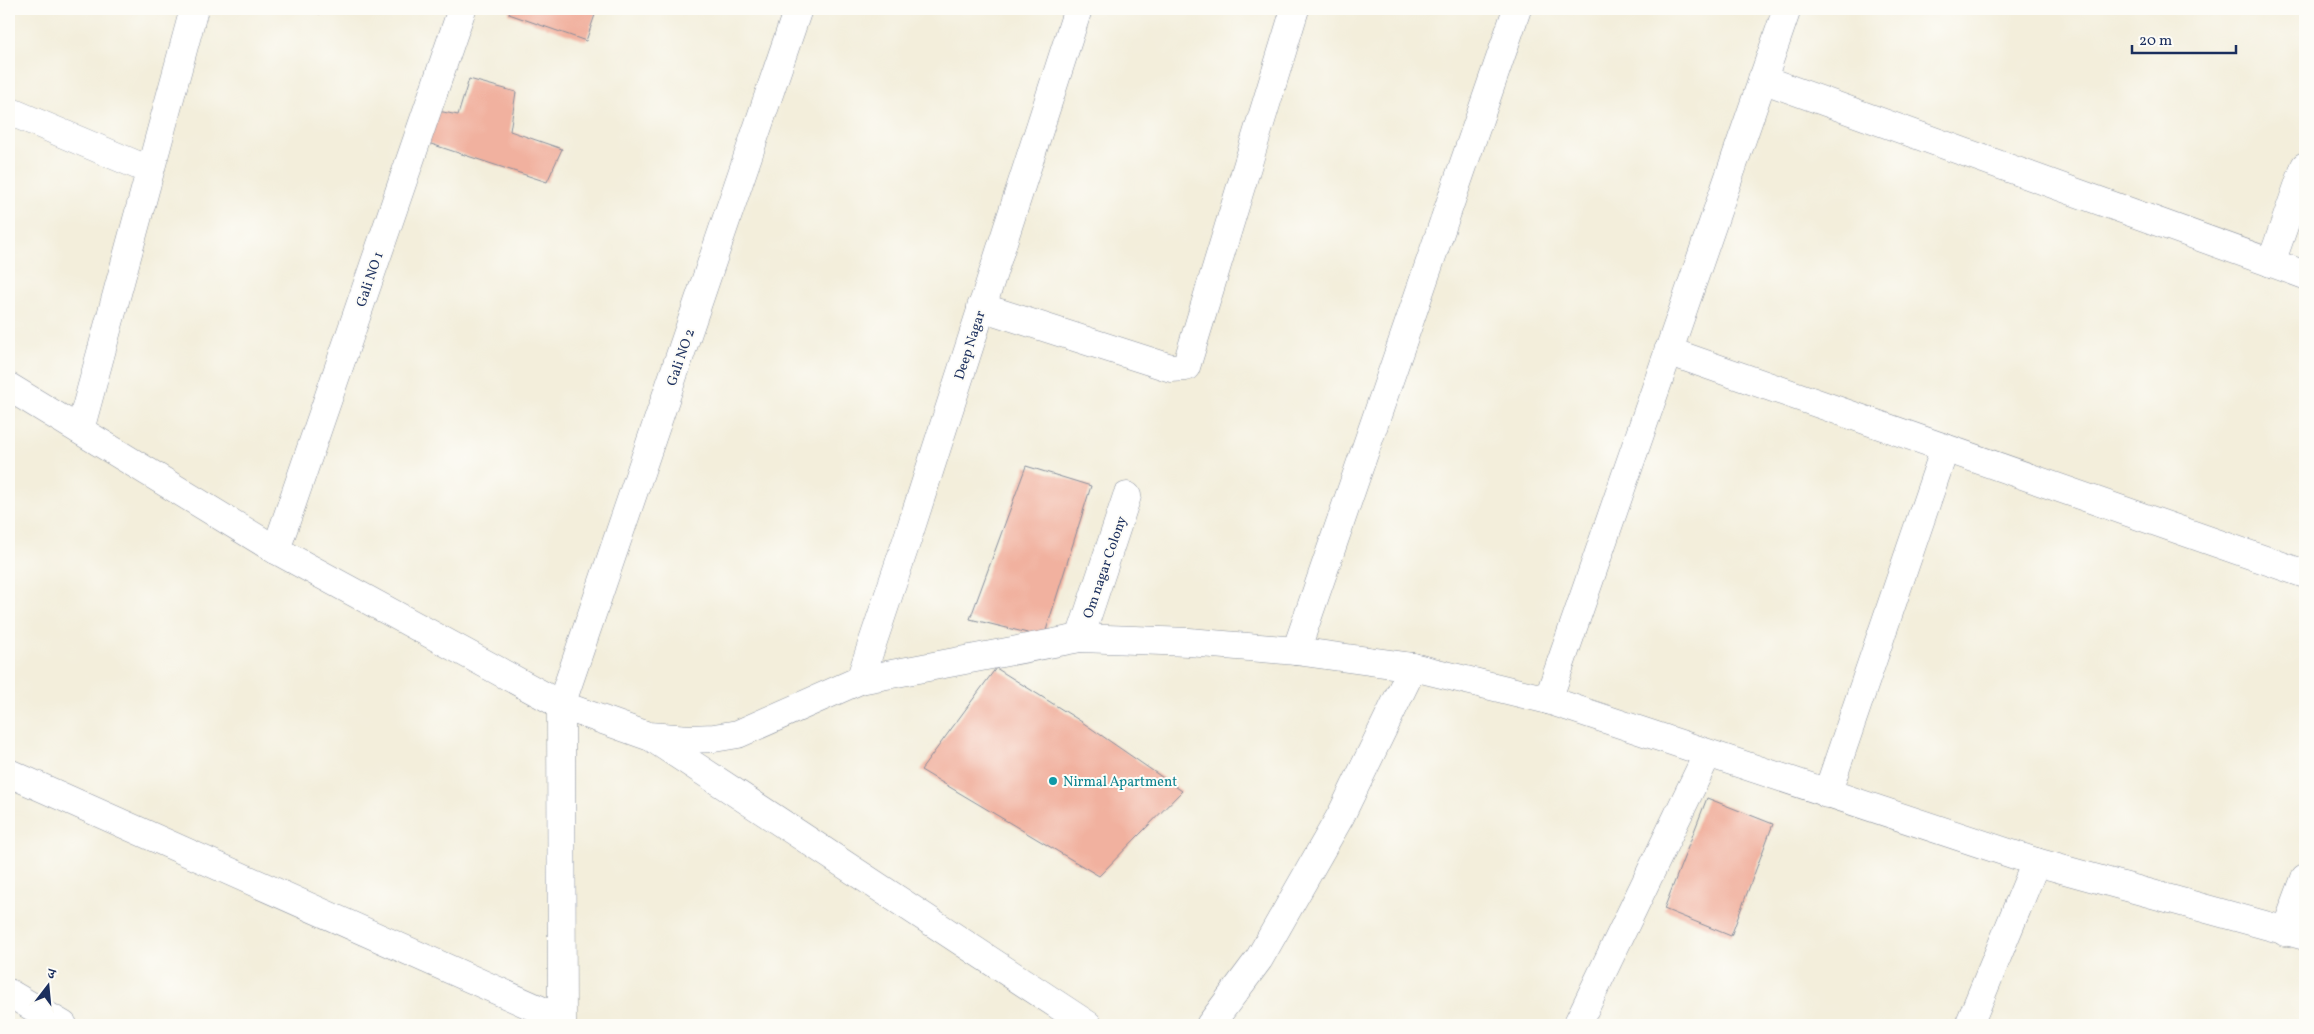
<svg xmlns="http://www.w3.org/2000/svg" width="2314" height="1034" viewBox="0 0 2314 1034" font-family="Vollkorn,'Noto Serif Devanagari',serif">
	<rect width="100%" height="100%" fill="#fdfcf7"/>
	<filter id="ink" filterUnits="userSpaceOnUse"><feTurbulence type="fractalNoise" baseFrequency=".02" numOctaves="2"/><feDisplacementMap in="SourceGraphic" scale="10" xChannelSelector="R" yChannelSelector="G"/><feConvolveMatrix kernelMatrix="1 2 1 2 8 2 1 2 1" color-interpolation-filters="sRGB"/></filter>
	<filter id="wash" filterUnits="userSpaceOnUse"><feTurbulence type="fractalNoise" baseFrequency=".0096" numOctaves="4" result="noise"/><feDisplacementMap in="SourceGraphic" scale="20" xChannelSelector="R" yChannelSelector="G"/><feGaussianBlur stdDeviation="1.12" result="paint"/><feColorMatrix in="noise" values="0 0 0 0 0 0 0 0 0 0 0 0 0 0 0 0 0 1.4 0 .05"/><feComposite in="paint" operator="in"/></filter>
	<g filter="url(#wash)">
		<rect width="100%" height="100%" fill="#f3eedb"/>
		<g id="blocks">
			<g fill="#f1b19f">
				<polygon points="306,9 321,9 320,14"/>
				<polygon points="510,9 597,9 586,41 509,14"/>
				<polygon points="469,79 516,92 510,131 562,149 547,182 425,142 438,111 458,115"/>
				<polygon points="1026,466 1091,486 1044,637 970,619"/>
				<polygon points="996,668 1082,722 1182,791 1099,876 921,770"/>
				<polygon points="1707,798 1773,824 1731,936 1664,909"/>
			</g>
		</g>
	</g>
	<g filter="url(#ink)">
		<use href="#blocks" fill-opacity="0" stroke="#878e9c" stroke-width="1"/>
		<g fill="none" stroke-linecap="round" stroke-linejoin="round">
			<defs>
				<g id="minor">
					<polyline points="1762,79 2305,275"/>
					<polyline points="9,111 149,170"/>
					<polyline points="2271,263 2305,166"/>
					<polyline points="981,307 1171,368 1186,367 1295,9"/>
					<polyline points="1668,351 2305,574"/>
					<polyline points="9,387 276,550 561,705 648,736 690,739 714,738 738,734 860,680 1080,638 1189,642 1296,651 1413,667 1548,700 2036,862 2305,936"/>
					<polyline points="80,430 194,9"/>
					<polyline points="276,550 462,9"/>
					<polyline points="1080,638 1127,496"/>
					<polyline points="1296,651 1517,9"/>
					<polyline points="860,680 908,537 1078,9"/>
					<polyline points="1548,700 1787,9"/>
					<polyline points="651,737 1088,1025"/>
					<polyline points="9,773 561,1019"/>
					<polyline points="1827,794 1945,448"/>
					<polyline points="2285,932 2305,878"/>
					<polyline points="9,993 63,1025"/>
					<polyline points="562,1025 561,705 798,9"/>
					<polyline points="1210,1025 1259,959 1341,815 1413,667"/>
					<polyline points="1577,1025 1707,755"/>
					<polyline points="1969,1025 2036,862"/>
				</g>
			</defs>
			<use href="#minor" stroke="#878e9c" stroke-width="29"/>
			<use href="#minor" stroke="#fff" stroke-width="28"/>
		</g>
	</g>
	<circle fill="#0f9aa8" stroke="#fdfcf7" stroke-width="2" cx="1053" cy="781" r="5"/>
	<g text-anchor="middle" stroke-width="4" stroke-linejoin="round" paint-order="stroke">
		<g font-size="14" fill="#1b2f5e" stroke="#fdfcf7">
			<text transform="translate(369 279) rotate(-71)" y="5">Gali NO 1</text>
			<text transform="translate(969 345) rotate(-72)" y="5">Deep Nagar</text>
			<text transform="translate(680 357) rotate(-71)" y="5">Gali NO 2</text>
			<text transform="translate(1104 567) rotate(-71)" y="5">Om nagar Colony</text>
		</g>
		<g font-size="14" fill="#0d838f" stroke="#fdfcf7" text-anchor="start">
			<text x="1063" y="786">Nirmal Apartment</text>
		</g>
	</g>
	<rect width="2314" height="1034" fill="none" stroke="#fdfcf7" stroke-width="30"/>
	<g transform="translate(48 986) rotate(16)" stroke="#fdfcf7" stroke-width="4" paint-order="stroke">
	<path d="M0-4L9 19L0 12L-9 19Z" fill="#1b2f5e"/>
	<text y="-8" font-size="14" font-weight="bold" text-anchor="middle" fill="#1b2f5e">उ</text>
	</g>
	<path d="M2132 45v8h104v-8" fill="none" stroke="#1b2f5e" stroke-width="2.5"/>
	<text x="2139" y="45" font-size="15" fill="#1b2f5e" stroke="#fdfcf7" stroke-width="4" paint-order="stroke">20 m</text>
</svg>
